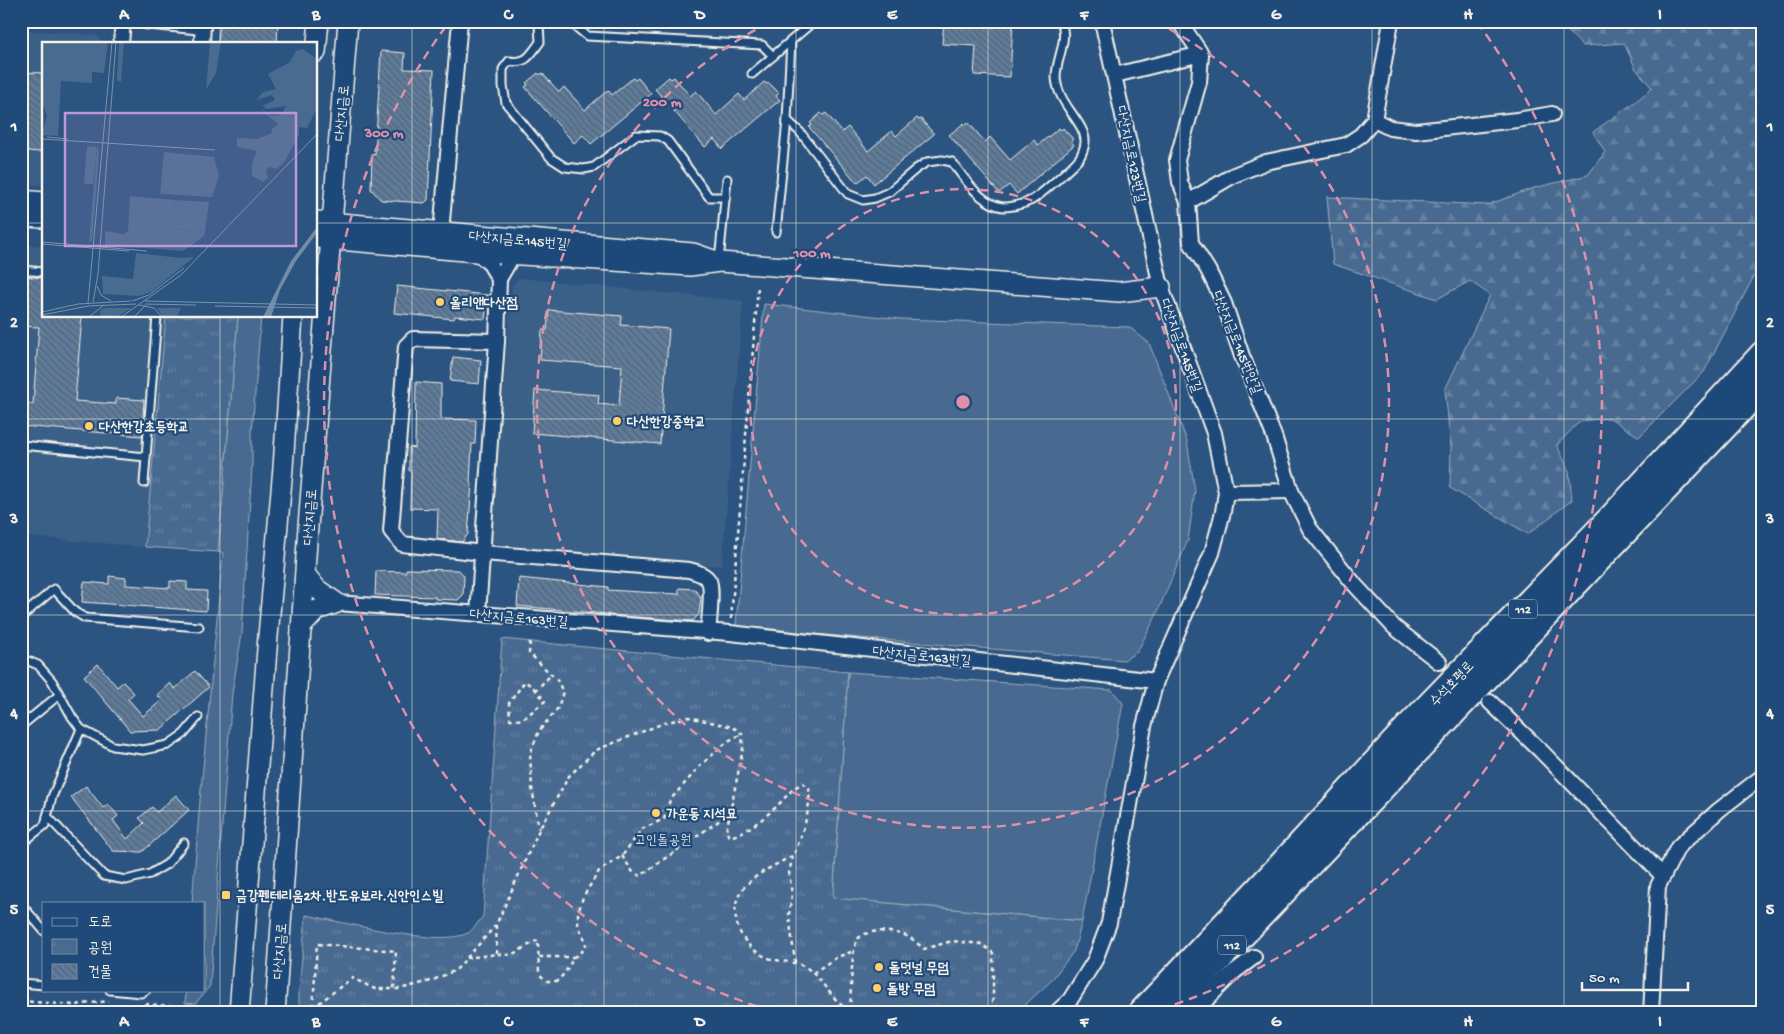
<svg xmlns="http://www.w3.org/2000/svg" width="1784" height="1034" viewBox="0 0 1784 1034" font-family="'Gochi Hand','Poor Story',sans-serif">
	<defs>
		<pattern id="forest-firs" width="22" height="20" patternUnits="userSpaceOnUse" patternTransform="scale(1.25)"><rect width="22" height="20" fill="#496b90"/><path d="M5 1l3.5 6h-7zM16 11l3.5 6h-7z" fill="#6481a0"/></pattern>
		<pattern id="park-tufts" width="24" height="20" patternUnits="userSpaceOnUse" patternTransform="scale(1.25)"><rect width="24" height="20" fill="#496b90"/><path d="M3 7l-1-3M5 7V3M7 7l1-3M15 17l-1-3M17 17v-4M19 17l1-3" fill="none" stroke="#6481a0"/></pattern>
		<pattern id="building-back-hatch" width="6" height="6" patternUnits="userSpaceOnUse" patternTransform="scale(1.25)"><rect width="6" height="6" fill="#5e7b9a"/><path d="M-1 5l2 2M0 0l6 6M5-1l2 2" fill="none" stroke="#556474"/></pattern>
	</defs>
	<rect width="100%" height="100%" fill="#2c5481"/>
	<filter id="ink" filterUnits="userSpaceOnUse"><feTurbulence type="fractalNoise" baseFrequency=".02" numOctaves="2"/><feDisplacementMap in="SourceGraphic" scale="10" xChannelSelector="R" yChannelSelector="G"/><feConvolveMatrix kernelMatrix="1 2 1 2 8 2 1 2 1" color-interpolation-filters="sRGB"/></filter>
	<g filter="url(#ink)">
		<g fill="#3b6088">
			<polygon points="21,30 97,35 103,44 44,44 44,185 21,184"/>
			<polygon points="21,244 44,246 44,316 166,316 145,547 21,536"/>
			<polygon points="519,278 743,301 722,566 498,550 491,541 512,285"/>
		</g>
		<g fill="#496b90" stroke="#9eaebc">
			<polygon points="764,304 901,319 1129,327 1149,343 1187,441 1195,491 1188,540 1155,618 1137,652 1124,660 741,628 736,625"/>
			<polygon points="238,316 261,316 252,432 252,467 242,633 232,693 210,986 195,1004 185,1003 186,990 204,990 204,903 192,903 200,800 223,553 218,552"/>
			<polygon points="848,672 1112,690 1123,703 1082,921 833,898"/>
		</g>
		<polygon fill="url(#forest-firs)" stroke="#9eaebc" points="1557,21 1763,21 1763,259 1704,372 1639,437 1610,418 1580,421 1557,445 1569,471 1572,500 1528,534 1450,488 1451,448 1445,390 1490,295 1470,281 1437,299 1333,264 1327,197 1487,205 1534,188 1588,175 1605,152 1593,132 1635,102 1652,88 1636,69 1624,43 1583,46"/>
		<g fill="url(#park-tufts)" stroke="#9eaebc">
			<polygon points="166,316 238,316 218,552 145,547"/>
			<path d="M 502,639 L 848,672 L 833,898 L 1082,921 L 1074,951 L 1051,981 L 1016,1013 L 306,1013 L 299,1004 L 299,989 L 306,915 C 340,921 440,948 468,933 C 473,930 479,921 483,916 Z"/>
		</g>
		<g fill="url(#building-back-hatch)" stroke="#f4f1e8">
			<polygon points="220,21 278,21 277,44 218,44"/>
			<polygon points="944,21 1013,21 1010,77 974,75 976,46 942,44"/>
			<polygon points="381,51 405,53 404,69 434,70 428,200 424,203 381,200 371,189 372,154 375,155"/>
			<polygon points="21,72 44,73 44,152 21,151"/>
			<polygon points="538,73 540,75 542,73 559,92 564,87 585,110 608,90 612,95 633,78 635,80 638,78 651,94 591,144 583,135 574,143 525,87 528,85 526,83"/>
			<polygon points="669,77 671,79 674,77 690,96 696,91 716,115 739,94 744,100 764,82 767,84 769,83 779,93 776,96 780,100 722,149 714,139 705,147 655,89"/>
			<polygon points="821,113 823,115 826,113 842,132 848,127 868,151 892,131 896,136 917,118 919,120 921,119 934,134 874,184 867,175 857,183 809,127 812,125 810,123"/>
			<polygon points="968,122 985,142 990,137 1010,160 1034,140 1038,145 1059,128 1061,130 1063,128 1073,139 1071,141 1074,145 1017,194 1009,185 999,193 949,135 964,123 965,125"/>
			<polygon points="21,276 44,278 44,316 82,316 75,401 116,404 116,398 144,400 142,436 21,426 21,403 33,404 39,327 21,326"/>
			<polygon points="397,286 488,295 485,319 455,316 454,319 394,313"/>
			<polygon points="549,310 622,316 621,325 669,329 660,444 532,433 535,390 599,395 598,404 619,406 622,366 540,360 542,330 547,330"/>
			<polygon points="453,357 481,360 479,384 450,381"/>
			<polygon points="416,382 441,384 441,419 476,420 475,444 472,444 470,483 472,484 468,534 462,542 437,539 438,509 410,508 411,471 409,471 409,447 415,448"/>
			<polygon points="406,569 459,570 464,576 463,595 458,600 435,599 435,597 375,595 376,571 406,572"/>
			<polygon points="109,576 126,578 126,585 170,588 170,581 187,582 187,590 207,591 206,611 82,602 84,582 109,584"/>
			<polygon points="519,578 608,587 608,590 641,592 679,594 679,588 694,589 701,597 699,614 693,621 608,615 608,614 517,606"/>
			<polygon points="98,664 117,687 123,682 134,693 128,699 143,716 162,700 157,695 170,683 175,689 195,671 209,687 160,730 130,731 84,676"/>
			<polygon points="86,786 103,808 108,804 118,816 113,820 127,839 144,823 139,818 152,807 157,812 176,795 189,810 142,852 113,851 71,797"/>
		</g>
		<g fill="none" stroke-linecap="round" stroke-linejoin="round">
			<polyline stroke="#4a6c90" stroke-width="14" stroke-dasharray="14 7" stroke-linecap="butt" points="1439,662 1490,702"/>
			<defs>
				<g id="lane">
					<path d="M 541,21 L 539,24 L 540,42 C 530,55 527,64 509,61 L 503,69 L 503,86 L 506,103 L 551,158 L 565,167 L 584,169 L 594,167 L 636,135 L 660,136 L 668,141 L 709,197 L 726,197"/>
					<polyline points="569,21 587,36 762,45 773,56"/>
					<polyline points="752,74 814,21"/>
					<path d="M 787,120 L 800,132 L 848,194 L 863,200 L 875,198 L 889,192 L 916,169 L 927,162 L 942,160 L 952,162 C 964,178 978,200 998,206 C 1007,209 1024,204 1032,200 C 1039,196 1076,164 1080,157 C 1082,154 1085,146 1085,142 C 1086,123 1057,104 1056,77 C 1056,59 1069,40 1061,21"/>
					<polyline points="776,232 787,120 791,41"/>
					<polyline points="719,262 727,179"/>
					<polyline points="21,270 44,272"/>
					<polyline points="21,445 146,457"/>
					<polyline points="144,483 157,316"/>
					<polyline points="21,617 54,589 75,612 85,618 199,627"/>
					<polyline points="21,658 38,665 52,681 72,717 81,729 113,746 143,750 168,745 184,734 198,717"/>
					<polyline points="21,726 59,695"/>
					<polyline points="47,816 104,876 126,880 150,874 167,864 184,843"/>
					<polyline points="21,844 45,825 52,797 81,729"/>
					<polyline points="21,904 44,931"/>
					<polyline points="21,983 44,985"/>
					<polyline points="110,990 141,993 146,990"/>
				</g>
				<g id="street">
					<polyline points="145,21 203,27"/>
					<polyline points="1102,21 1161,287 1214,433 1226,492 1223,512 1212,553 1156,681"/>
					<polyline points="1179,21 1201,54 1199,82 1177,160 1180,182 1188,202 1191,243 1208,270 1224,303 1242,356 1274,436 1291,491 1226,492"/>
					<polyline points="121,44 123,21"/>
					<polyline points="202,44 203,21"/>
					<polyline points="1115,75 1201,54"/>
					<polyline points="1374,120 1390,128 1416,131 1517,120 1552,114"/>
					<polyline points="1188,202 1234,175 1266,162 1346,145 1361,135 1374,120 1391,21"/>
					<polyline points="441,232 460,21"/>
					<polyline points="476,252 490,264 499,279 514,253"/>
					<path d="M 497,341 L 413,339 L 406,346 L 391,531 L 402,544 L 483,553 L 689,570 C 696,572 705,574 709,581 C 713,589 709,622 708,633"/>
					<polyline points="1291,491 1310,529 1355,585 1394,627 1439,662"/>
					<polyline points="337,603 730,633 1156,681 1144,726 1109,923 1095,960 1070,1000 1056,1013"/>
					<polyline points="478,614 497,341 499,279"/>
					<polyline points="1490,702 1541,751 1663,876"/>
					<polyline points="1193,1013 1234,972 1254,957"/>
					<polyline points="1651,1013 1658,886 1678,847 1719,810 1763,776"/>
				</g>
				<g id="secondary">
					<polyline points="316,52 319,21"/>
					<polyline points="21,200 44,202"/>
					<polyline points="21,217 44,218"/>
					<polyline points="316,221 693,253 716,261"/>
					<polyline points="316,238 476,252 690,266 719,262 1119,292 1161,287"/>
					<polyline points="301,627 317,610 337,603 317,589 305,574"/>
					<polyline points="239,1013 268,636 283,468 293,316"/>
					<polyline points="275,1013 308,527 348,21"/>
				</g>
				<g id="highway">
					<polyline points="1141,1013 1283,863 1409,726 1611,518 1763,354"/>
					<polyline points="1168,1013 1763,386"/>
				</g>
			</defs>
			<use href="#lane" stroke="#f4f1e8" stroke-width="11"/>
			<use href="#street" stroke="#f4f1e8" stroke-width="18"/>
			<use href="#secondary" stroke="#f4f1e8" stroke-width="22"/>
			<use href="#highway" stroke="#f4f1e8" stroke-width="29"/>
			<g stroke="#f4f1e8" stroke-width="2.5" stroke-dasharray="4 4" stroke-linecap="butt">
				<polyline points="731,619 758,287"/>
				<polyline points="530,642 529,653 557,680 563,692 558,708 539,731 530,754 532,788 539,829"/>
				<polyline points="536,690 525,681 509,703 510,719 522,720 545,701 536,690 551,675"/>
				<polyline points="622,856 633,872 640,876 720,820 729,816"/>
				<polyline points="793,856 789,872 792,895 789,914 795,963"/>
				<polyline points="496,926 497,953"/>
				<polyline points="539,957 574,957"/>
				<polyline points="466,958 497,954 511,955 538,940 539,974 547,981 557,981 565,973 574,957 585,949 586,942 578,925 578,913 583,897 599,871 622,856 642,829 664,819 670,800 701,765 728,741 742,734"/>
				<polyline points="813,973 837,957 854,951"/>
				<polyline points="21,1001 74,1005 109,1001"/>
				<polyline points="145,1004 194,1008"/>
				<polyline points="313,1007 317,944 396,951 394,989"/>
				<path d="M 850,1010 C 851,995 851,951 857,940 C 866,927 897,931 909,937 C 914,940 919,945 924,949 L 952,941 L 982,944 L 993,953 L 993,999 L 988,1013"/>
				<path d="M 306,1013 L 352,978 L 375,989 L 400,989 L 431,981 L 456,970 L 496,925 L 539,830 L 569,776 L 596,750 L 664,723 L 688,717 L 733,727 L 742,734 L 743,749 L 726,832 L 730,837 C 747,832 766,817 779,804 C 787,796 792,788 803,783 L 809,788 C 811,812 802,833 794,855 C 765,871 727,884 737,924 C 741,939 752,951 766,957 C 779,963 795,960 807,968 C 821,978 836,1005 850,1011 C 857,1014 876,1012 884,1013"/>
			</g>
			<use href="#lane" stroke="#1f4a7a" stroke-width="7"/>
			<use href="#street" stroke="#1f4a7a" stroke-width="14"/>
			<use href="#secondary" stroke="#1f4a7a" stroke-width="19"/>
			<use href="#highway" stroke="#1f4a7a" stroke-width="25"/>
		</g>
	</g>
	<path fill="none" stroke="#f4f1e8" stroke-width="1" stroke-opacity="0.55" d="M 220,21 L 220,44M 412,21 L 412,1013M 604,21 L 604,1013M 796,21 L 796,1013M 988,21 L 988,1013M 1180,21 L 1180,1013M 1372,21 L 1372,1013M 1564,21 L 1564,1013M 21,223 L 44,223M 316,223 L 1763,223M 220,316 L 220,1013M 21,419 L 1763,419M 21,615 L 1763,615M 21,811 L 1763,811"/>
	<g fill="none" stroke="#de8fa9" stroke-width="2.5" stroke-dasharray="9 6">
		<circle cx="963" cy="402" r="213"/>
		<path d="M1156 22A426 426 0 1 1 770 22"/>
		<path d="M771 1011A639 639 0 0 1 449 22M1477 22A639 639 0 0 1 1155 1011"/>
	</g>
	<g fill="#ffd166" stroke="#1f4a7a" stroke-width="2">
		<circle cx="440" cy="302" r="5"/>
		<circle cx="617" cy="421" r="5"/>
		<circle cx="89" cy="426" r="5"/>
		<circle cx="656" cy="813" r="5"/>
		<rect x="221" y="890" width="10" height="10" rx="2.5"/>
		<circle cx="879" cy="967" r="5"/>
		<circle cx="877" cy="988" r="5"/>
	</g>
	<g text-anchor="middle" stroke-width="4.5" stroke-linejoin="round" paint-order="stroke">
		<g fill="#1f4a7a" stroke="#b4bfc7" stroke-width="1">
			<rect x="1509" y="599.5" width="28" height="19" rx="4"/>
			<rect x="1218" y="935.5" width="28" height="19" rx="4"/>
		</g>
		<g font-size="12" font-weight="bold" fill="#f4f1e8">
			<text x="1523" y="613">112</text>
			<text x="1232" y="949">112</text>
		</g>
		<g font-size="14" fill="#f4f1e8" stroke="#1f4a7a">
			<text transform="translate(341 113) rotate(-85)" y="5">다산지금로</text>
			<text transform="translate(1132 154) rotate(78)" y="5">다산지금로123번길</text>
			<text transform="translate(518 239) rotate(5)" y="5">다산지금로145번길</text>
			<text transform="translate(1238 342) rotate(68)" y="5">다산지금로145번안길</text>
			<text transform="translate(1182 345) rotate(70)" y="5">다산지금로145번길</text>
			<text transform="translate(309 517) rotate(-86)" y="5">다산지금로</text>
			<text transform="translate(519 617) rotate(5)" y="5">다산지금로163번길</text>
			<text transform="translate(922 655) rotate(6)" y="5">다산지금로163번길</text>
			<text transform="translate(1451 683) rotate(-46)" y="5">수석호평로</text>
			<text transform="translate(279 951) rotate(-86)" y="5">다산지금로</text>
		</g>
		<g font-size="14" font-weight="bold" fill="#f4f1e8" stroke="#1f4a7a" text-anchor="start">
			<text x="450" y="307">올리앤다산점</text>
			<text x="627" y="426">다산한강중학교</text>
			<text x="99" y="431">다산한강초등학교</text>
			<text x="666" y="818">가운동 지석묘</text>
			<text x="236" y="900">금강펜테리움2차.반도유보라.신안인스빌</text>
			<text x="889" y="972">돌덧널 무덤</text>
			<text x="887" y="993">돌방 무덤</text>
		</g>
		<g font-size="14" fill="#dadddb" stroke="#1f4a7a">
			<text x="663" y="844">고인돌공원</text>
		</g>
	</g>
	<g transform="translate(42 42)">
		<rect width="275" height="275" fill="#2c5481"/>
		<path d="M 77,0 L 82,0 L 79,40 L 75,38 ZM 55,105 L 57,109 L 54,153 L 50,198 L 47,201 ZM 122,110 L 172,115 L 177,134 L 170,155 L 118,152 ZM 133,158 L 167,160 L 163,190 L 131,187 Z" fill="#496b90"/>
		<path d="M 261,7 L 275,17 L 275,66 L 265,86 L 257,85 L 257,93 L 243,119 L 235,127 L 227,125 L 224,128 L 226,136 L 221,140 L 210,134 L 210,121 L 215,109 L 195,105 L 195,96 L 215,97 L 230,91 L 229,88 L 236,82 L 217,66 L 230,74 L 239,73 L 244,64 L 225,67 L 220,64 L 233,58 L 230,53 L 214,58 L 221,50 L 234,47 L 226,32 L 248,20 L 254,9 ZM 62,266 L 90,266 L 74,275 L 59,275 L 58,269 ZM 115,266 L 139,266 L 135,274 L 121,275 Z" fill="#496b90"/>
		<path d="M 0,0 L 66,0 L 62,31 L 50,30 L 50,41 L 19,39 L 16,94 L 0,93 L 5,73 L 0,61 ZM 168,0 L 179,0 L 174,31 L 164,48 ZM 45,104 L 55,105 L 51,142 L 42,142 ZM 88,154 L 133,158 L 131,187 L 163,190 L 162,194 L 141,209 L 63,203 L 63,189 L 81,192 L 86,189 ZM 94,211 L 139,216 L 152,215 L 109,250 L 97,254 L 61,252 L 60,234 L 91,237 Z" fill="#496b90"/>
		<path d="M 275,185 L 275,191 L 254,219 L 238,248 L 229,275 L 221,275 L 249,219 Z" fill="#738ca6"/>
		<path fill="none" stroke="#7c93aa" stroke-width="1" d="M 5,95 L 26,97M 0,97 L 173,108M 0,200 L 105,209M 0,202 L 87,209M 55,244 L 59,253 L 69,259M 90,259 L 107,253 L 142,226M 103,259 L 275,263M 51,260 L 56,232 L 74,0M 46,261 L 70,0M 103,262 L 154,263M 97,263 L 112,266 L 120,275M 173,264 L 275,266M 0,270 L 36,262 L 89,259M 0,273 L 46,264 L 94,262M 48,274 L 61,264M 79,275 L 139,233 L 275,92M 92,275 L 104,263"/>
		<path fill="#be98d6" fill-opacity="0.15" stroke="#be98d6" stroke-width="2.5" d="M 23,71 L 254,71 L 254,204 L 23,204 Z"/>
		<rect width="275" height="275" fill="none" stroke="#f4f1e8" stroke-width="2.5"/>
	</g>
	<circle cx="963" cy="402" r="8" fill="#de8fa9" stroke="#1f4a7a" stroke-width="2.5"/>
	<g font-size="15" text-anchor="middle" font-weight="bold" fill="#de8fa9" stroke="#1f4a7a" stroke-width="4.5" stroke-linejoin="round" paint-order="stroke">
		<text x="662" y="106">200 m</text>
		<text x="384" y="137">300 m</text>
		<text x="812" y="257">100 m</text>
	</g>
	<rect width="1784" height="1034" fill="none" stroke="#1f4a7a" stroke-width="55"/>
	<rect x="42" y="902" width="162" height="90" fill="#1f4a7a" stroke="#748da6"/>
	<rect x="52" y="918" width="25" height="8" fill="#1f4a7a" stroke="#748da6"/>
	<text x="88" y="926" font-size="15" fill="#f4f1e8">도로</text>
	<rect x="52" y="939" width="25" height="15" fill="url(#park-tufts)" stroke="#748da6"/>
	<text x="88" y="952" font-size="15" fill="#f4f1e8">공원</text>
	<rect x="52" y="964" width="25" height="15" fill="url(#building-back-hatch)" stroke="#748da6"/>
	<text x="88" y="976" font-size="15" fill="#f4f1e8">건물</text>
	<path d="M1582 982v8h106v-8" fill="none" stroke="#f4f1e8" stroke-width="2.5"/>
	<text x="1589" y="982" font-size="15" fill="#f4f1e8" stroke="#1f4a7a" stroke-width="4" paint-order="stroke">50 m</text>
	<rect x="28" y="28" width="1728" height="978" fill="none" stroke="#f4f1e8" stroke-width="2"/>
	<g font-size="16" text-anchor="middle" font-weight="bold" fill="#f4f1e8">
		<text x="124" y="19">A</text>
		<text x="316" y="19">B</text>
		<text x="508" y="19">C</text>
		<text x="700" y="19">D</text>
		<text x="892" y="19">E</text>
		<text x="1084" y="19">F</text>
		<text x="1276" y="19">G</text>
		<text x="1468" y="19">H</text>
		<text x="1660" y="19">I</text>
		<text x="14" y="131">1</text>
		<text x="1770" y="131">1</text>
		<text x="14" y="327">2</text>
		<text x="1770" y="327">2</text>
		<text x="14" y="523">3</text>
		<text x="1770" y="523">3</text>
		<text x="14" y="718">4</text>
		<text x="1770" y="718">4</text>
		<text x="14" y="914">5</text>
		<text x="1770" y="914">5</text>
		<text x="124" y="1026">A</text>
		<text x="316" y="1026">B</text>
		<text x="508" y="1026">C</text>
		<text x="700" y="1026">D</text>
		<text x="892" y="1026">E</text>
		<text x="1084" y="1026">F</text>
		<text x="1276" y="1026">G</text>
		<text x="1468" y="1026">H</text>
		<text x="1660" y="1026">I</text>
	</g>
</svg>
